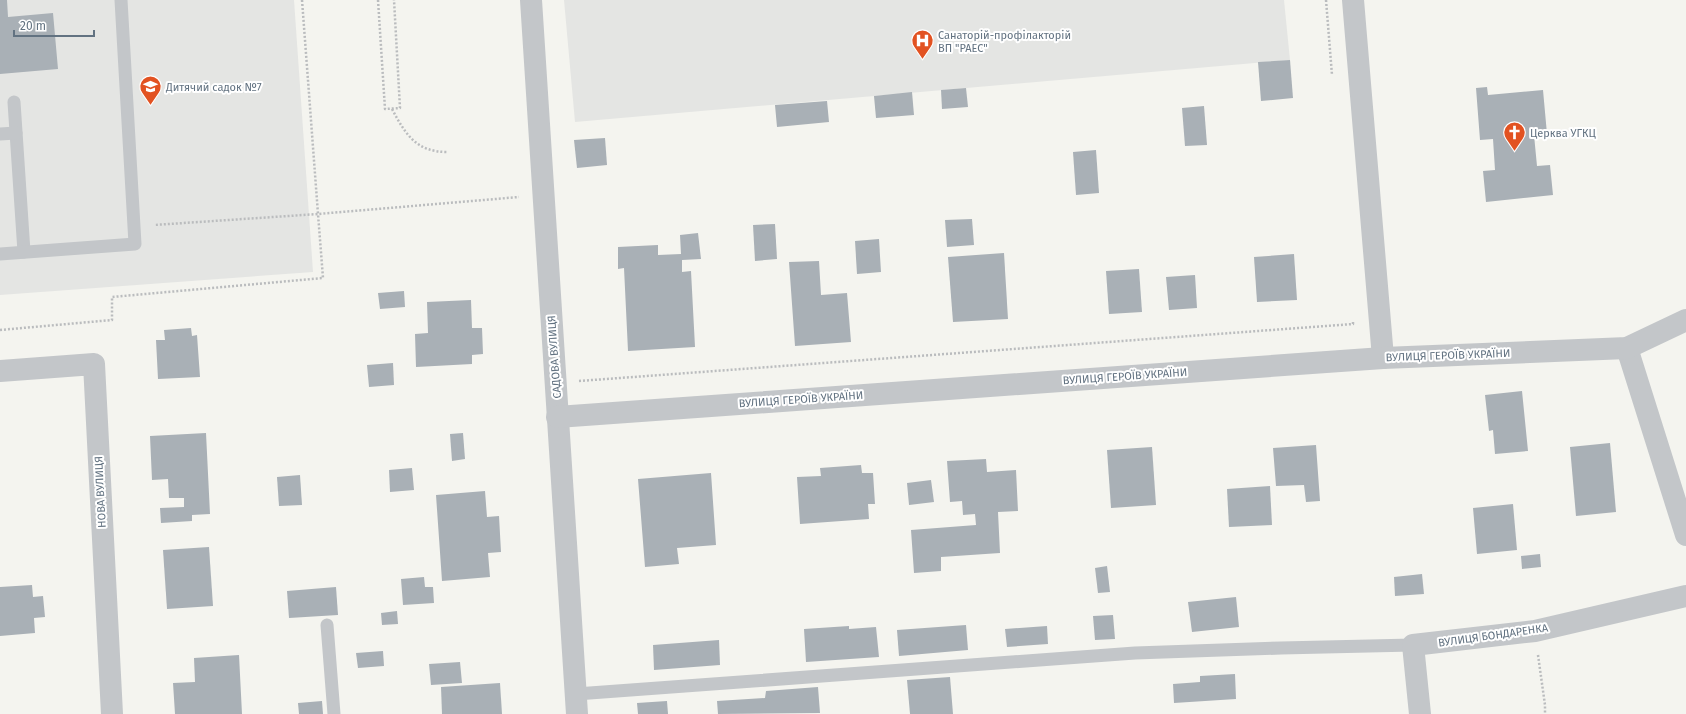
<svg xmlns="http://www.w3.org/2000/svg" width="1686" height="714" viewBox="0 0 1686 714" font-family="'Fira Sans',sans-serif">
	<rect width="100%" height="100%" fill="#f4f4ef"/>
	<g fill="#e4e5e3">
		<polygon points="0,0 294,0 313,272 0,295"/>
		<polygon points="564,0 1284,0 1290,60 575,122"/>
	</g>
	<g fill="#a9b0b6">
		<polygon points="0,0 7,0 8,17 53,13 58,69 0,74"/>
		<polygon points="1290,60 1293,98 1261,101 1258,62"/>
		<polygon points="1487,87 1488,95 1543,90 1547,134 1534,135 1537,166 1550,165 1553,195 1486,202 1483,171 1495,170 1493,139 1480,140 1476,88"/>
		<polygon points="966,88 968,107 942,109 941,90"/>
		<polygon points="912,92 914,115 876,118 874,96"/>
		<polygon points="827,101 829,122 777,127 775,105"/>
		<polygon points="1204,106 1207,145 1185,146 1182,108"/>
		<polygon points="605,138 607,165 577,168 574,140"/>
		<polygon points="1096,150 1099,193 1076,195 1073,152"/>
		<polygon points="972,219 974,245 947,247 945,220"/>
		<polygon points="775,224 777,259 755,261 753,225"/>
		<polygon points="698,233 701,259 682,260 682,272 691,271 695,347 628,351 624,268 618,269 618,247 658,245 658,255 681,254 680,235"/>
		<polygon points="879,239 881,272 857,274 855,241"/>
		<polygon points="1004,253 1008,319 953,322 948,257"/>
		<polygon points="1294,254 1297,300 1257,302 1254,257"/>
		<polygon points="819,261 821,295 847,293 851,342 795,346 789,262"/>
		<polygon points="1139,269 1142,312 1109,314 1106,271"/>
		<polygon points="1195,275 1197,308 1169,310 1166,277"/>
		<polygon points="404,291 405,307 380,309 378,293"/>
		<polygon points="471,300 472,328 482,328 483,354 472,355 472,364 416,367 415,334 428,333 427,302"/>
		<polygon points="191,328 192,336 197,335 200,377 158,379 156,340 165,340 164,330"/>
		<polygon points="393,363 394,385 369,387 367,365"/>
		<polygon points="1522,391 1528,451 1495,454 1493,430 1489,431 1485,395"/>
		<polygon points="206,433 210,514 192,515 192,521 161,523 160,508 184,507 184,498 169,498 168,479 152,480 150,436"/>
		<polygon points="463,433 465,459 452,461 450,434"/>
		<polygon points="1610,443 1616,512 1576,516 1570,447"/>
		<polygon points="1316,445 1320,501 1306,502 1304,485 1276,486 1273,448"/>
		<polygon points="1152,447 1156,505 1111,508 1107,450"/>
		<polygon points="986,459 987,472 1016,470 1018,511 998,512 1000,553 941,557 941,571 914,573 911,530 976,525 975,514 963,515 962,501 950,502 947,461"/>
		<polygon points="861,465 862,473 873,473 875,504 868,504 869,519 800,524 797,477 821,476 820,468"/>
		<polygon points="412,468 414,490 390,492 389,470"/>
		<polygon points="711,473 716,545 677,548 679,564 645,567 638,479"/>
		<polygon points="300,475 302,505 279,506 277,477"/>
		<polygon points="931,480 934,502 909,505 907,483"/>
		<polygon points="1270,486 1272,525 1229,527 1227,489"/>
		<polygon points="485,491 487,517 499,516 501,552 488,553 490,577 442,581 436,495"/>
		<polygon points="1513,504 1517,550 1477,554 1473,508"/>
		<polygon points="209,547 213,606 167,609 163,550"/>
		<polygon points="1540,554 1541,567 1522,569 1521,556"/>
		<polygon points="1107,566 1110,592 1098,593 1095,568"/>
		<polygon points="1422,574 1424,594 1395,596 1394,577"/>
		<polygon points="424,577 425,587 433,587 434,603 403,605 401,579"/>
		<polygon points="32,585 33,597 43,596 45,617 34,618 35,633 0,636 0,587"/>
		<polygon points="336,587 338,615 289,618 287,591"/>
		<polygon points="1236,597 1239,627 1192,632 1188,602"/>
		<polygon points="397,611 398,624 382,625 381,613"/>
		<polygon points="1113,615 1115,639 1095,640 1093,616"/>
		<polygon points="966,625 968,650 899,656 897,630"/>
		<polygon points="849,626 849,629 876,627 879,657 806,662 804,629"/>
		<polygon points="1047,626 1048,644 1007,647 1005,629"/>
		<polygon points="719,640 720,665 654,670 653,645"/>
		<polygon points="383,651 384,666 358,668 356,653"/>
		<polygon points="239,655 242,714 175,714 173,683 195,682 194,658"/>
		<polygon points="460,662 462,683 431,685 429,664"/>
		<polygon points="1235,674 1236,699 1174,703 1173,684 1200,682 1200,676"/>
		<polygon points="950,677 953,714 910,714 907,680"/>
		<polygon points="500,683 502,714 442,714 441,687"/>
		<polygon points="818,687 820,713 718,714 717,701 765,698 766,691"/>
		<polygon points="322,701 323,714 299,714 298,703"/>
		<polygon points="667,701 668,714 638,714 637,703"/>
	</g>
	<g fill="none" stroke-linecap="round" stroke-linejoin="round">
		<g stroke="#babcbe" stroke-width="2.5" stroke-dasharray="2 2" stroke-linecap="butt">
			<polyline points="302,0 318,214 519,197"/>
			<polyline points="378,0 385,109 400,108 394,0"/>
			<polyline points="1326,0 1332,75"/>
			<path d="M 392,109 C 406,135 416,152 448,152"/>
			<polyline points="0,330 112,320 112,297 323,278 318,214 154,225"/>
			<polyline points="579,381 1353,324 1353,321"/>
			<polyline points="1538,655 1545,705 1545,714"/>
		</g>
		<g stroke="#c3c6c9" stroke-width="13">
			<polyline points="14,102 24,252"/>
			<polyline points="0,134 16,133"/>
			<polyline points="0,254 135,244 121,0"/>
			<polyline points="327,625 334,714"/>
			<polyline points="576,694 1135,653 1281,648 1413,645"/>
		</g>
		<g stroke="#c3c6c9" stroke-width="22">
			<polyline points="531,0 577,714"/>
			<polyline points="1353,0 1383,358"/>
			<polyline points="1627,348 1686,535"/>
			<polyline points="0,371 94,364 112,714"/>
			<polyline points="557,417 1383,358 1627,348 1686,320"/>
			<polyline points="1420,714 1413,645 1535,631 1686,596"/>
		</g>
	</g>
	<defs>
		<symbol id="hospital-pin" viewBox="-11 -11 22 30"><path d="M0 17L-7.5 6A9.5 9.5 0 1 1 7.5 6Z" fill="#e25221" stroke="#fff"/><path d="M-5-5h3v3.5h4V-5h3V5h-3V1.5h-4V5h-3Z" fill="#fff"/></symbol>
		<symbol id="school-pin" viewBox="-11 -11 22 30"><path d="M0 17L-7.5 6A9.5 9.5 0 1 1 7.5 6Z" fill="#e25221" stroke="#fff"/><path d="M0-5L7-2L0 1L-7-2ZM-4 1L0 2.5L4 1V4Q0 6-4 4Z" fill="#fff"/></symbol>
		<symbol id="church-pin" viewBox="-11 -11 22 30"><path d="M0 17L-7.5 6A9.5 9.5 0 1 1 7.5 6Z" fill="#e25221" stroke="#fff"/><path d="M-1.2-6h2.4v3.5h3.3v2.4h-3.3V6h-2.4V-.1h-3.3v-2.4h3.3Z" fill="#fff"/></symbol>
	</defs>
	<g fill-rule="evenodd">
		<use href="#hospital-pin" x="910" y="28" width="25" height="34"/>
		<use href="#school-pin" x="138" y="74" width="25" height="34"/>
		<use href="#church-pin" x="1502" y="120" width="25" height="34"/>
	</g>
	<g text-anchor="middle" stroke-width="4" stroke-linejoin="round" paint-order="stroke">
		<g font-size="11" fill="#627281" stroke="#fff" text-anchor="start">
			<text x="938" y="39">Санаторій-профілакторій<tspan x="938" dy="13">ВП "РАЕС"</tspan></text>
			<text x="166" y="91">Дитячий садок №7</text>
			<text x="1530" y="137">Церква УГКЦ</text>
		</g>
		<g font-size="11" fill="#627281" stroke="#fff">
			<text transform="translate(1448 355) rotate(-2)" y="4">ВУЛИЦЯ ГЕРОЇВ УКРАЇНИ</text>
			<text transform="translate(554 357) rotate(-94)" y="4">САДОВА ВУЛИЦЯ</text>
			<text transform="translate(1125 376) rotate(-4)" y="4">ВУЛИЦЯ ГЕРОЇВ УКРАЇНИ</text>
			<text transform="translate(801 399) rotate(-4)" y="4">ВУЛИЦЯ ГЕРОЇВ УКРАЇНИ</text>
			<text transform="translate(100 492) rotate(-93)" y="4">НОВА ВУЛИЦЯ</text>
			<text transform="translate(1493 635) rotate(-8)" y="4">ВУЛИЦЯ БОНДАРЕНКА</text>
		</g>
	</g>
	<path d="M14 30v6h80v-6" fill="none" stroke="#627281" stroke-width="2"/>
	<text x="20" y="30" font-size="12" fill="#627281" stroke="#ffffff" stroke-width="3" paint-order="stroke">20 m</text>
</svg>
